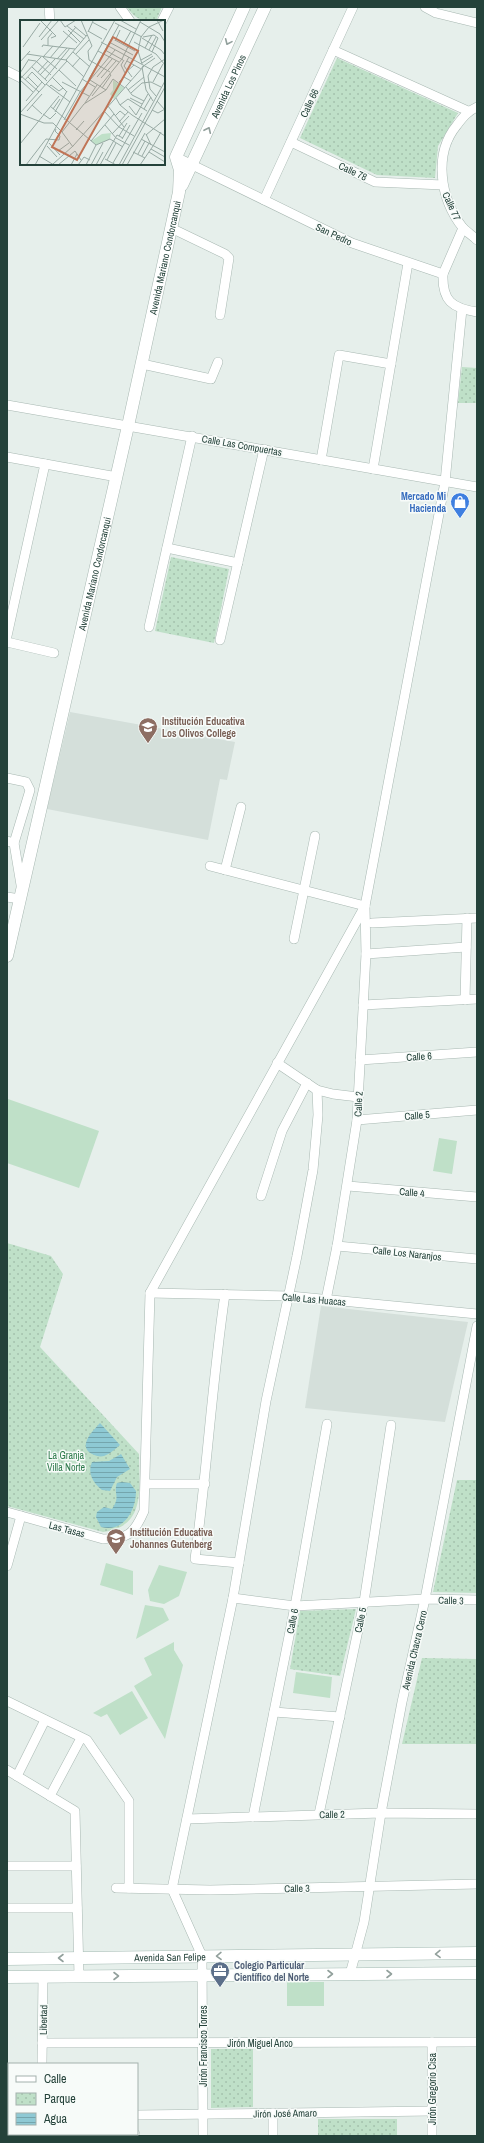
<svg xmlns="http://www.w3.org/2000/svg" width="484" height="2143" viewBox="0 0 484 2143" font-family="'Archivo Narrow',sans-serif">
	<defs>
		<pattern id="park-dots" width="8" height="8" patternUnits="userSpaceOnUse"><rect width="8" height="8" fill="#bfe0c8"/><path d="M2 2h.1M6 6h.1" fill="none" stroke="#a4c1ad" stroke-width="1.8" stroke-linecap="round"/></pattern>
		<pattern id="water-rules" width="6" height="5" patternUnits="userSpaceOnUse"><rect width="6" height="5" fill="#8ec9d4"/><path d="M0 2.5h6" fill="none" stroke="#74a5ad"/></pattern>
	</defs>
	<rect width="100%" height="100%" fill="#e6efeb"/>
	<g fill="#d4dfda">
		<polygon points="70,712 235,742 227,780 220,779 208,840 47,809"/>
		<polygon points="321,1306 468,1322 445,1422 305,1408"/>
	</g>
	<g fill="#bfe0c8">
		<polygon points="8,1099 99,1131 79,1188 7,1163"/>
		<polygon points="439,1138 457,1141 452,1174 433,1171"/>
		<polygon points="106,1563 133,1571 133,1595 100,1585"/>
		<polygon points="159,1565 187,1572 179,1596 164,1604 150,1601 148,1590"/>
		<polygon points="145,1605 163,1608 169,1620 136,1639"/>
		<polygon points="174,1642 174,1650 183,1665 165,1739 134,1686 152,1675 144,1658"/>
		<polygon points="296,1672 332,1677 330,1698 293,1693"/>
		<polygon points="132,1691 148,1718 120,1735 107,1714 101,1717 93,1713"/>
		<rect x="287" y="1982" width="37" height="24"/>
	</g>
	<g fill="url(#park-dots)">
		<path d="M 127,7 L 162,7 L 156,21 C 141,21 135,19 127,7 Z"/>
		<polygon points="337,58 458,113 438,146 435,178 377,175 300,138"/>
		<polygon points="462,367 477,368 477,403 458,403"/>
		<polygon points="171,557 229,569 214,643 155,631"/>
		<path d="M 7,1243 L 51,1256 L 63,1274 L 40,1347 L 139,1454 C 139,1487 147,1527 103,1532 L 7,1506 Z"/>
		<polygon points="457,1480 477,1480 477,1593 433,1592"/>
		<polygon points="356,1609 340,1676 290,1669 300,1611"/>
		<polygon points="422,1658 477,1659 477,1744 402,1744"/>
		<polygon points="211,2049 253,2049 253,2107 211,2108"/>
		<rect x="318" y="2119" width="79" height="17"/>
	</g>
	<g fill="url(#water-rules)">
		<path d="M 100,1423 L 120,1445 C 115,1449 110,1454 104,1456 C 100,1457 96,1456 92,1454 C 77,1446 93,1431 100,1423 Z"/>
		<path d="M 121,1454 L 130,1469 L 117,1477 L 110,1491 L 102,1490 C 93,1483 87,1473 92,1462 L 109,1461 Z"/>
		<path d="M 122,1482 L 130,1483 L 136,1491 C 136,1511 123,1533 101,1527 L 96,1517 L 97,1512 L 104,1507 L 112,1509 C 121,1496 113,1494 117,1483 Z"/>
	</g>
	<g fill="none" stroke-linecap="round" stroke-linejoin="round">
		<defs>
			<g id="minor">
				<polyline points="49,7 50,21"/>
				<polyline points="120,7 130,21"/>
				<polyline points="425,7 436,13 477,23"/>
				<polyline points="162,21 169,7"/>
				<polyline points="333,50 468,111"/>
				<polyline points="7,71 21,78"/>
				<path d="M 477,107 C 468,111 463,117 457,125 C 433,154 440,199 463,228 C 467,232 473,236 477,240"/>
				<polyline points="291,142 375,182 443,185"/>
				<path d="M 176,157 L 352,243 L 443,274 C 442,301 452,308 477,312"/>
				<polyline points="264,200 353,7"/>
				<polyline points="171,228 225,254 229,258 220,315"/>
				<polyline points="443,274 463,228"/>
				<polyline points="142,364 211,379 218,362"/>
				<polyline points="7,405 477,487"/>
				<polyline points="7,457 117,477"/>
				<polyline points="321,460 339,355 391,364"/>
				<polyline points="373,469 408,263"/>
				<polyline points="167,548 238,563"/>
				<polyline points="149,627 192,436"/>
				<polyline points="7,636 45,464"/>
				<polyline points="220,640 264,449"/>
				<polyline points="7,642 54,653"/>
				<polyline points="7,778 26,782 30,790 14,843"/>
				<polyline points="7,841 14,843 21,885"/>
				<polyline points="210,866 365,906"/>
				<polyline points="225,870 241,807"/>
				<polyline points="7,897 20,899"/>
				<polyline points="372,923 477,918"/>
				<polyline points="294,939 315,836"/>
				<polyline points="366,954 466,947"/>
				<polyline points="465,1000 467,918"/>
				<polyline points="363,1005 477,999"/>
				<polyline points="360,1060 477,1052"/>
				<polyline points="277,1063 317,1090 333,1094 358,1097"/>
				<polyline points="357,1120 477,1110"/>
				<polyline points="348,1186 477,1197"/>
				<polyline points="261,1196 282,1131 307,1083"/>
				<polyline points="337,1246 477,1259"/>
				<polyline points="150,1293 290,1296 477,1314"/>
				<path d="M 225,1294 C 212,1382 207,1471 195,1559 L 239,1563"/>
				<polyline points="326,1300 337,1246 357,1120 366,954 365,907"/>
				<polyline points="146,1484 205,1484"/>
				<path d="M 7,1512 L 103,1539 C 128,1539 134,1534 144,1511 L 150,1293 L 365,906 L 445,482 L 462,309"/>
				<polyline points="7,1566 21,1516"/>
				<polyline points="233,1598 295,1606 425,1599 477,1600"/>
				<polyline points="7,1701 87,1740 129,1801 129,1888"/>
				<polyline points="274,1712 340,1717"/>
				<polyline points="7,1770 75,1811 79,1976"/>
				<polyline points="17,1776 45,1720"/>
				<polyline points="50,1796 81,1738"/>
				<polyline points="319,1814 364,1602 391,1425"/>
				<polyline points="253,1817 295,1606 327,1424"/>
				<polyline points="187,1819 381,1813 477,1814"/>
				<polyline points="7,1866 76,1866"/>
				<polyline points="116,1888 210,1890 477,1884"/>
				<polyline points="7,1908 77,1908"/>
				<polyline points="350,1974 364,1922 381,1813 402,1702 425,1599 477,1326"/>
				<polyline points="432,2042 432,2136"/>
				<polyline points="42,2043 477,2042"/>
				<polyline points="42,2064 43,1976"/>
				<polyline points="137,2115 432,2111"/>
				<polyline points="135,2134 135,2136"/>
				<polyline points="41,2136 41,2134"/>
				<polyline points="203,2136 202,1956 172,1889 233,1598 266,1401 297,1256 313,1170 318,1115 317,1090"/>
				<polyline points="273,2136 273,2113"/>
			</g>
			<g id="tertiary">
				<path id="s1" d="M 182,185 L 265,7"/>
				<path id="s2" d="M 7,956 L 128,426 L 179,192 L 180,170 L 176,157 L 244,7"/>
			</g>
			<g id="secondary">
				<path id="s3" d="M 7,1959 L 477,1953"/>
				<polyline points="7,1977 477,1973"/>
			</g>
		</defs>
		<use href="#minor" stroke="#a8b8b2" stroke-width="10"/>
		<use href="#tertiary" stroke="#a8b8b2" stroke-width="13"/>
		<use href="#secondary" stroke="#a4bbb3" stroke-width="13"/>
		<use href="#minor" stroke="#fff" stroke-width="9"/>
		<use href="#tertiary" stroke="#fff" stroke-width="12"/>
		<use href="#secondary" stroke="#fff" stroke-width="12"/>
	</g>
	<defs><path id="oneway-chevron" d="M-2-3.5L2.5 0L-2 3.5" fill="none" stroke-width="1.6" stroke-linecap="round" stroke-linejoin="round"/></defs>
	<g stroke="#92a09c">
		<use href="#oneway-chevron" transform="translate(228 42) rotate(114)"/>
		<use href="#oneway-chevron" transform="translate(208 130) rotate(-65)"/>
		<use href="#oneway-chevron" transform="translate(438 1954) rotate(179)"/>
		<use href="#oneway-chevron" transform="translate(219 1956) rotate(179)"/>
		<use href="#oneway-chevron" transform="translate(61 1958) rotate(180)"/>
		<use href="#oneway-chevron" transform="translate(330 1974)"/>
		<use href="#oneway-chevron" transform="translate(389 1974)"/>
		<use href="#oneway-chevron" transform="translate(116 1976)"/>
	</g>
	<defs>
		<symbol id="shop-pin" viewBox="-11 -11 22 30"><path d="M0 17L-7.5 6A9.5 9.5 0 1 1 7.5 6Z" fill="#3f7fe0" stroke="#f7fbf9"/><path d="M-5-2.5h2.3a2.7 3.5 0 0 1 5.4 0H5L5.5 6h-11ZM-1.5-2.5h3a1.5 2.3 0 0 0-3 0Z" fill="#fff"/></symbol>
		<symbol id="school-pin" viewBox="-11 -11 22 30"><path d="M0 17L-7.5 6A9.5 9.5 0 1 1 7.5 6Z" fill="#8d6e63" stroke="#f7fbf9"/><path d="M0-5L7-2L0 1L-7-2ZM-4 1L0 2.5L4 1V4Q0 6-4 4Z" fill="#fff"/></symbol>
		<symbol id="office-pin" viewBox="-11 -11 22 30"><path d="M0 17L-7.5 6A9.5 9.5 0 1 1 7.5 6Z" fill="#5c6f8a" stroke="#f7fbf9"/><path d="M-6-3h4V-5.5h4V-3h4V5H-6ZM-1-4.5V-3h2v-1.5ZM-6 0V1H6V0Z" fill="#fff"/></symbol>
	</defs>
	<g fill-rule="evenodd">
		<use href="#shop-pin" x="449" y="491" width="22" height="30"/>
		<use href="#school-pin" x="137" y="716" width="22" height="30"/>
		<use href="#school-pin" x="105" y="1527" width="22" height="30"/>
		<use href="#office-pin" x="209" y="1960" width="22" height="30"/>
	</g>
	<g text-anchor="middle" stroke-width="3" stroke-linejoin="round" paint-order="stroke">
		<g font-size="10" fill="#24423a" stroke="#f7fbf9">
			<text dy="4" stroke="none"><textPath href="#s1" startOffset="109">Avenida Los Pinos</textPath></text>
			<text transform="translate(309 103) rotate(-65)" y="4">Calle 66</text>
			<text transform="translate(353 171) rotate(25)" y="4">Calle 78</text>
			<text transform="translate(452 206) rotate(65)" y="4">Calle 77</text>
			<text transform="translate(334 234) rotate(25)" y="4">San Pedro</text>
			<text dy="4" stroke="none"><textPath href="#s2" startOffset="716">Avenida Mariano Condorcanqui</textPath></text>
			<text transform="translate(242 445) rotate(10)" y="4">Calle Las Compuertas</text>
			<text dy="4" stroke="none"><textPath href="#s2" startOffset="392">Avenida Mariano Condorcanqui</textPath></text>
			<text transform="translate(419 1056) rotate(-4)" y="4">Calle 6</text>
			<text transform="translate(358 1104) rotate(-87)" y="4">Calle 2</text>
			<text transform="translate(417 1115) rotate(-5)" y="4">Calle 5</text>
			<text transform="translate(412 1192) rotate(5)" y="4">Calle 4</text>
			<text transform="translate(407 1253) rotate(6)" y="4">Calle Los Naranjos</text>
			<text transform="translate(314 1299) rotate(5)" y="4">Calle Las Huacas</text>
			<text transform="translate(67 1529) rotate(15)" y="4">Las Tasas</text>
			<text transform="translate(451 1600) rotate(2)" y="4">Calle 3</text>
			<text transform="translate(360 1620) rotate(-78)" y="4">Calle 5</text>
			<text transform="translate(292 1621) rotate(-79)" y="4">Calle 6</text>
			<text transform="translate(414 1650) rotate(-77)" y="4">Avenida Chacra Cerro</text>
			<text transform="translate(332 1814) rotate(-1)" y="4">Calle 2</text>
			<text transform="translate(297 1888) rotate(-1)" y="4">Calle 3</text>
			<text dy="4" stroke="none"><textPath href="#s3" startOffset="163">Avenida San Felipe</textPath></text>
			<text transform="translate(43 2020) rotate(-89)" y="4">Libertad</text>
			<text x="260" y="2047">Jirón Miguel Anco</text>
			<text transform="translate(203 2046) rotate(-90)" y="4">Jirón Francisco Torres</text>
			<text transform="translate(432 2089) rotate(-90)" y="4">Jirón Gregorio Cisa</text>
			<text transform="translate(285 2113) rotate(-1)" y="4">Jirón José Amaro</text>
		</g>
		<g font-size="10" font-weight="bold" fill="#366cbe" stroke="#f7fbf9" text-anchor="end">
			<text x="446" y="500">Mercado Mi<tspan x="446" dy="12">Hacienda</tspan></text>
		</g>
		<g font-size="10" font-weight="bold" fill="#785e54" stroke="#f7fbf9" text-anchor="start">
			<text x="162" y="725">Institución Educativa<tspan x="162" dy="12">Los Olivos College</tspan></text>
			<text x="130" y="1536">Institución Educativa<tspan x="130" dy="12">Johannes Gutenberg</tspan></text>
		</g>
		<g font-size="10" fill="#2d7a4b" stroke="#f7fbf9">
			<text x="66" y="1459">La Granja<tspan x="66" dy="12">Villa Norte</tspan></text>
		</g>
		<g font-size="10" font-weight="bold" fill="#4e5e75" stroke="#f7fbf9" text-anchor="start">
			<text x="234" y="1969">Colegio Particular<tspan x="234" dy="12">Científico del Norte</tspan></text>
		</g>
	</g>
	<g transform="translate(20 20)">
		<rect width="145" height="145" fill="#e6efeb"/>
		<path d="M 93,60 L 104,68 L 94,79 L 90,74 L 93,70 ZM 91,113 L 90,119 L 76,125 L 71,121 L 82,114 Z" fill="#bfe0c8"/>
		<path fill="none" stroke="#98aaa4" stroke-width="1" d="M 20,0 L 36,16 L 31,18M 40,0 L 45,7 L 56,0M 61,0 L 72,26 L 68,31 L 69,40 L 90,52M 100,0 L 116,9M 137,0 L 143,11M 72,2 L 87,10M 120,2 L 140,14 L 145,22M 95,3 L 122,17M 47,6 L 64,19M 54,6 L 66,16M 48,10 L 61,23M 43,11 L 57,23M 68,11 L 82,19M 68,12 L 73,1M 19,17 L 32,0M 123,17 L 134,15 L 138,18 L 132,32M 122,18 L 141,30 L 145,35M 21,20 L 39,0M 95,20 L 115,31M 95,21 L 100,10M 81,22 L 145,57M 89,22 L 113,35M 114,22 L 136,34 L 145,45M 28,25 L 28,18 L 32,13M 103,25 L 111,11M 3,27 L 20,3M 22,27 L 23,25 L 55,29M 125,28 L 132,15M 85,30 L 103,40M 129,30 L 136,17M 78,31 L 99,42M 53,32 L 70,47M 7,34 L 46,40 L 64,57M 56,34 L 69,20M 23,37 L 37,49M 23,37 L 33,26M 109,37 L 104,46 L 112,57M 30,38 L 56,7M 37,39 L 47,28M 9,40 L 16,41 L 31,55M 46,40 L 67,15M 104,40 L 101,45 L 105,53 L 114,45M 121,40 L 132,34M 107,41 L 121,49M 0,42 L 10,31M 122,43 L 133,36M 122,44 L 118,31 L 121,17 L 129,7 L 144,0M 12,47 L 27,61M 52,47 L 60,38M 39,50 L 56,66M 18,52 L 28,41M 0,53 L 9,39M 0,55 L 19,72M 20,55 L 35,39M 8,57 L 18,67M 32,57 L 47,72M 77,57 L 92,39M 81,58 L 96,41M 0,59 L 21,37M 25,59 L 50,28M 62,59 L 75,67M 69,59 L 99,5M 0,60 L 13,72M 5,60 L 12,52 L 25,65M 70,60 L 86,70M 42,62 L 69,76M 99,62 L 104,57 L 111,61M 133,62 L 143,44M 26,64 L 50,82M 29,67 L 31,65 L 39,71 L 43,68M 106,67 L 112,75 L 124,81M 82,68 L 91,55 L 89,54M 108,70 L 124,57M 111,73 L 122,63 L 131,62 L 141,67M 72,76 L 102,39 L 121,0M 136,76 L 130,69 L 128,56 L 133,47 L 145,39M 96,78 L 100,85 L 112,95 L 145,116M 110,78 L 122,84M 6,81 L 22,62M 133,81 L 126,70 L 122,47 L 135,38M 137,81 L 145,90M 65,83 L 77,65M 12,85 L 22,94M 100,85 L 108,79 L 127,91M 30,86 L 76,125M 88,86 L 104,107M 109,86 L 116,95 L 128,74M 33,89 L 40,79M 124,89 L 131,77M 132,90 L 138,93 L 145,89M 7,91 L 22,74M 84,91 L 99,107 L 114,116M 35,92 L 47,71M 0,93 L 47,41M 0,94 L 24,103 L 33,103 L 42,112 L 53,127M 23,94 L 30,99 L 36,93M 95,96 L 100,91 L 105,95M 44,100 L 60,72 L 95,30M 99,102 L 108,92M 85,105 L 96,118 L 109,125M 56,110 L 64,101M 42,112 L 64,84 L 86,70 L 93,59 L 105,68M 92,114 L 109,96M 126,114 L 131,125M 126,115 L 145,99M 99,116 L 107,103M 102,119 L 110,105M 121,119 L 145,132M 71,121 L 94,94M 29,123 L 40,135M 0,124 L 39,76M 76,125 L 90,119 L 103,127M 27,126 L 37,137M 133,126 L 141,112M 131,129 L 145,137M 38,131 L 49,123M 113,132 L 125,138M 129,132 L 145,142M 118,134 L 125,121M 19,136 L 34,145M 122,136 L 129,123M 85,139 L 96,145M 87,140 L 96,123M 93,143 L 122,93M 33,144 L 53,126 L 124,46M 6,145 L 26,119 L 39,120 L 40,116 L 35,111 L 36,109M 15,145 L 95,0M 38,145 L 55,131 L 61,140M 51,145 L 57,134M 58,145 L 64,137 L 70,140M 66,145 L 76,125M 71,145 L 83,123M 76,145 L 83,132M 80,145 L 97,115 L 103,118M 99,145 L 145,61M 102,145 L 145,67M 107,145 L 125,113M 120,145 L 133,126"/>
		<path fill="#c07456" fill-opacity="0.15" stroke="#c07456" stroke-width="2" d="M 93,17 L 118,31 L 57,140 L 32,127 Z"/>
		<rect width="145" height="145" fill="none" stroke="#24423a" stroke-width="2"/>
	</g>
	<rect width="484" height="2143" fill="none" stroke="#24423a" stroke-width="16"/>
	<rect x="8" y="2063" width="130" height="72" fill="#f7fbf9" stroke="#a3b1ad"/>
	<rect x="16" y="2076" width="20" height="6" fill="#ffffff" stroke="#a3b1ad"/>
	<text x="44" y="2083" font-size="12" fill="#24423a">Calle</text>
	<rect x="16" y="2093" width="20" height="12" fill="url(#park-dots)" stroke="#a3b1ad"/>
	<text x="44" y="2103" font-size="12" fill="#24423a">Parque</text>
	<rect x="16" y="2113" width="20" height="12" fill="url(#water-rules)" stroke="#a3b1ad"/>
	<text x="44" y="2123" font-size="12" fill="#24423a">Agua</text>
</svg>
